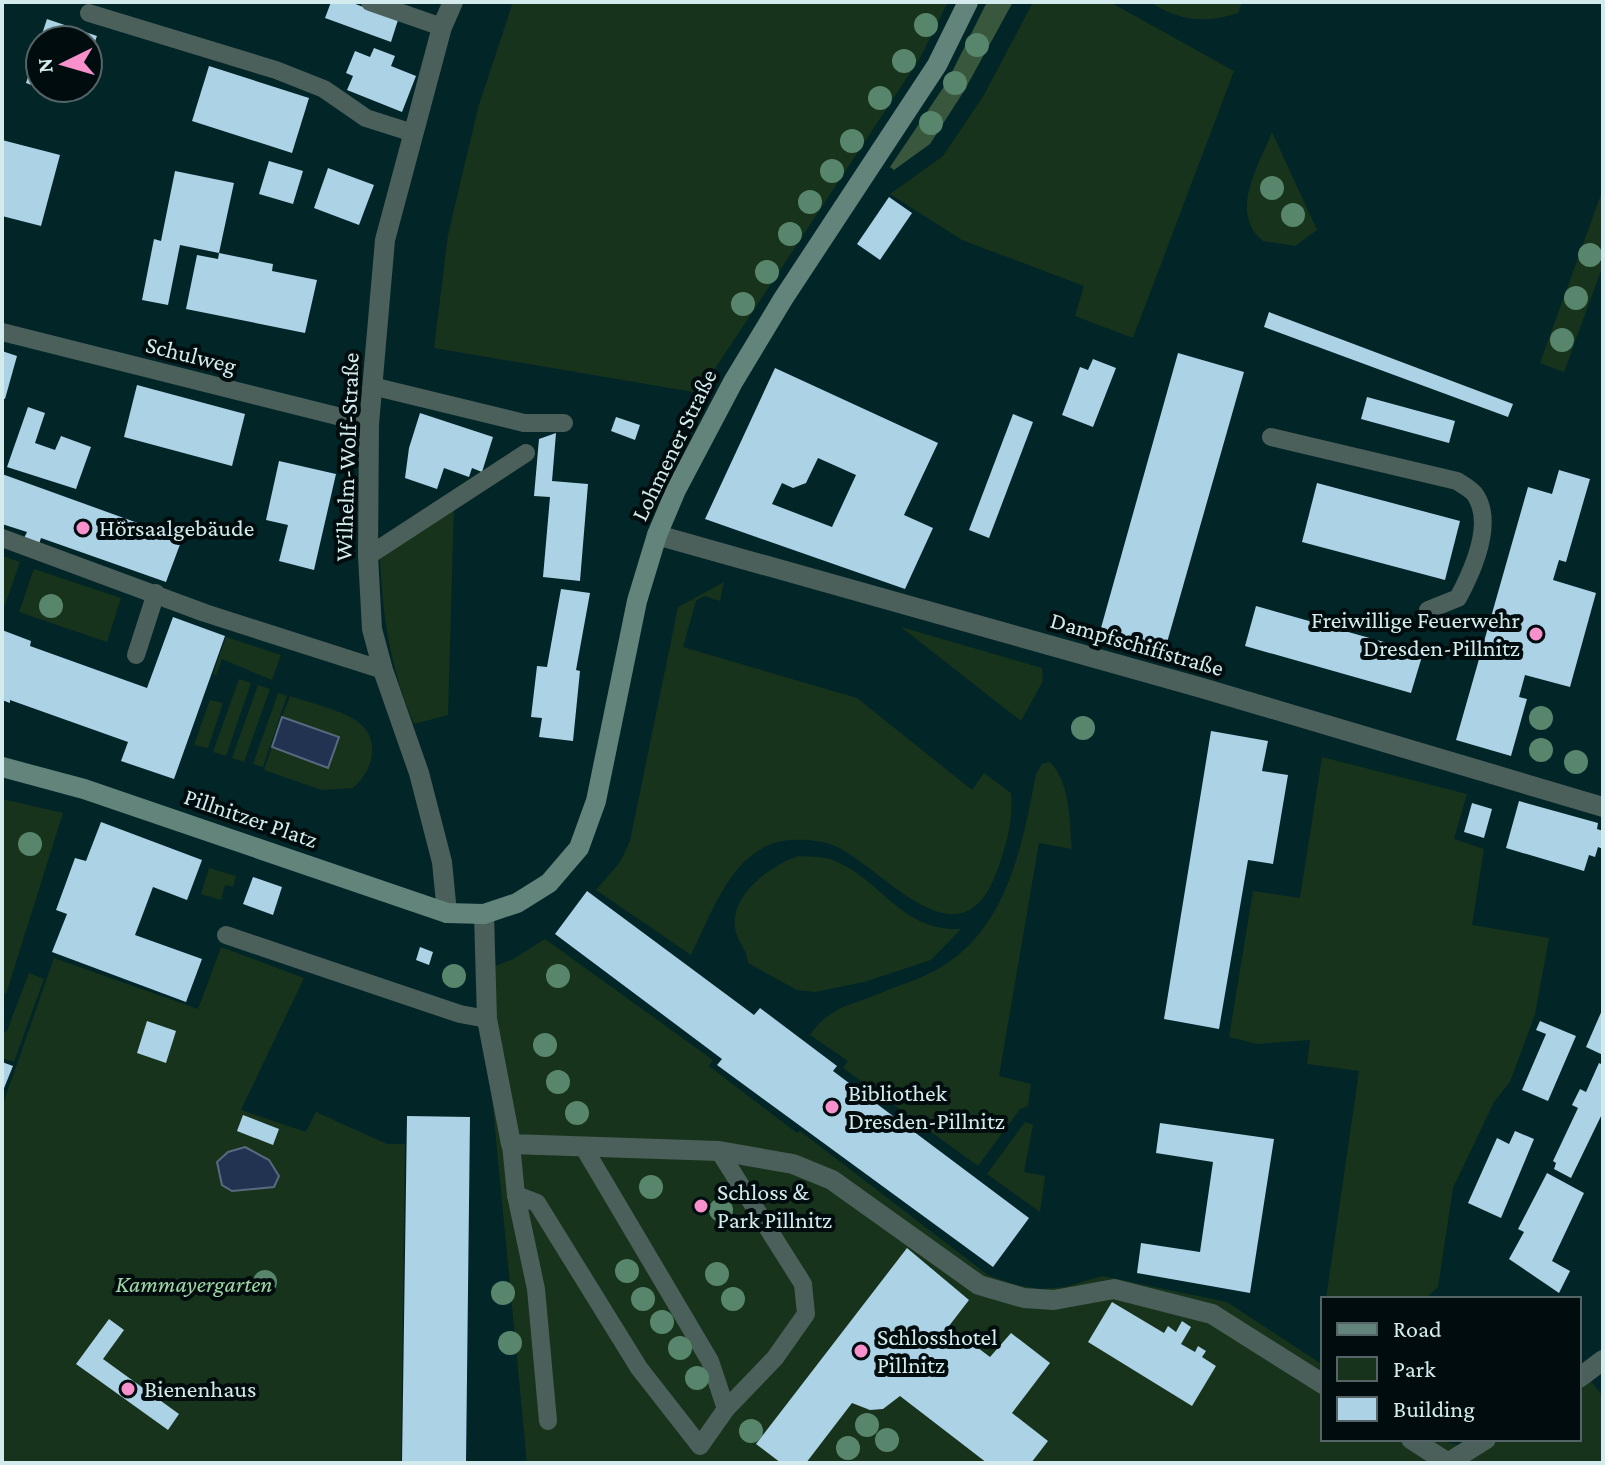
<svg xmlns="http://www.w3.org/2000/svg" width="1605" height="1465" viewBox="0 0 1605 1465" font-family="'Crimson Pro',serif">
	<rect width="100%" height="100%" fill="#022528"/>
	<g fill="#17331b">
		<polygon points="513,2 948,2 920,58 699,393 434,348 448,235 478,108"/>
		<polygon points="1033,2 1110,2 1234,71 1133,338 1075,316 1084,286 962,240 890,194 943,156 984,95"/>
		<path d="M 1150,2 L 1242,2 L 1238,13 C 1205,24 1179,21 1150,2 Z"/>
		<path d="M 1272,132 L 1317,230 L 1295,246 L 1263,241 C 1228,212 1259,166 1272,132 Z"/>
		<polygon points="1603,189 1603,265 1564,372 1540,363"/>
		<path d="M 454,506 L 448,715 L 414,724 C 390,668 382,615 380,554 Z"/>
		<polygon points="2,556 20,562 5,605 2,604"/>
		<polygon points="34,569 121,598 107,642 19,612"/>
		<path d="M 724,582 L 720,601 L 704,596 L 696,601 L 683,647 L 857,698 L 972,790 L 984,773 L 1011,793 C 1014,820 1005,851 995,876 C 958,969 881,865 833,845 C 819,840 793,838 778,842 C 731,853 710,917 691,955 L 596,890 L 620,862 L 630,841 L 678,607 Z"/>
		<polygon points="901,627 1042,668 1043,681 1021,721"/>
		<polygon points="226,637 281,655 272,680 222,659 216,675 213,674"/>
		<polygon points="239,679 251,683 226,756 213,752"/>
		<polygon points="258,685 270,689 244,762 232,758"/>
		<polygon points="278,693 287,696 263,767 253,764"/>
		<path d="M 290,696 C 310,703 336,708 355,720 C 382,737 374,770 353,788 L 322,790 L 264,770 L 272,747 L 328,767 L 339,737 L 282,717 Z"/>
		<polygon points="210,700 223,703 208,748 194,745"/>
		<polygon points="1322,757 1467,794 1454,839 1484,849 1472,925 1549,938 1535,1014 1510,1082 1494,1102 1453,1188 1438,1287 1425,1299 1326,1299 1359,1071 1307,1064 1310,1040 1257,1044 1229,1037 1253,891 1300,898"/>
		<path d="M 1050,762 C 1071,784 1069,820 1072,849 L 1039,843 L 999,1076 L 1031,1084 L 1028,1106 L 1020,1109 L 978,1166 L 843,1068 L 848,1061 L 810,1035 C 830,1006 850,1006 881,993 C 899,985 921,979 938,969 C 1008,928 1022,846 1036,774 L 1042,764 Z"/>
		<polygon points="2,799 63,813 6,994 2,993"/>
		<path d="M 798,856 C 807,857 820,856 830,859 C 882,878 900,932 961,929 L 931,960 L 864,982 L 815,992 L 797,990 L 748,963 C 747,949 737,942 735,928 C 731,894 770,866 798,856 Z"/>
		<polygon points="209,868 236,876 233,887 225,885 221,900 201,894"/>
		<polygon points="545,939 713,1060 709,1066 797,1133 800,1131 988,1275 1016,1285 1040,1289 1065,1287 1102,1276 1227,1302 1323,1365 1323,1439 1433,1439 1462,1446 1472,1439 1579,1439 1579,1367 1603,1396 1603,1463 527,1463 480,972 513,959"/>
		<polygon points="221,947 304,978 241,1110 306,1132 316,1112 387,1144 405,1144 401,1463 2,1463 2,1107 54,958 198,1009"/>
		<polygon points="29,973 44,979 14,1062 2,1058 2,1034 7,1031"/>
		<polygon points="1025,1122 1033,1125 1024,1172 1045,1176 1040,1212 987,1174"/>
	</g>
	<polygon fill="#38573c" points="987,2 1013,2 964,91 930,144 894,170 890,167 947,82"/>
	<g fill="#213351" stroke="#576a80" stroke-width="2">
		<polygon points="282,717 339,737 328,768 272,747"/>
		<polygon points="245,1147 269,1160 279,1176 274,1187 232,1191 222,1185 217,1162 228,1152"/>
	</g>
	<g fill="#acd2e6" fill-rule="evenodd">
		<polygon points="331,2 350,2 398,20 391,42 325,18"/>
		<polygon points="47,19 97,36 89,58 97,61 89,87 88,40 40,40"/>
		<polygon points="39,43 40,43 40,88 26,83"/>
		<polygon points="374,48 395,56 391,66 416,76 402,112 347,90 353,76 346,73 355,51 370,57"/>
		<polygon points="209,66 309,98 292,153 192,121"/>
		<polygon points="42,88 80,88 75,100"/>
		<polygon points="2,140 60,155 41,226 2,216"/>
		<polygon points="269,161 303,171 293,204 259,194"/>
		<polygon points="328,168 374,185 359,225 314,208"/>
		<polygon points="175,171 234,183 219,253 180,245 168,305 142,300 154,239 161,241"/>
		<polygon points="889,197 912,213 880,260 857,244"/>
		<polygon points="219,253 273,264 272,271 317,280 305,333 186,309 197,255 218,259"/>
		<polygon points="1269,312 1513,404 1508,417 1264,327"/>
		<polygon points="2,351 17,356 5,399 2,398"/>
		<polygon points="1178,353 1244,372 1164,653 1099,635"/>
		<polygon points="1093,359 1116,368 1093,427 1062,415 1080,367 1088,370"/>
		<path d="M 775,368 L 938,443 L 904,515 L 933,528 L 905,589 L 705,519 ZM 818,458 L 856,475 L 832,527 L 772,504 L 782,483 L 793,488 L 806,483 Z"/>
		<polygon points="137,385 245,414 232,466 124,437"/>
		<polygon points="1367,397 1455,421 1449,443 1361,419"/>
		<polygon points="28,407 45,413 35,443 55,450 61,436 91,447 76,489 7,467"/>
		<polygon points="420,413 493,437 482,472 472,468 469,477 444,468 437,489 405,478 409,448"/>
		<polygon points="1013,414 1033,422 989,538 969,530"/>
		<polygon points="616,417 640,425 635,440 611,431"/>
		<polygon points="556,433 552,481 588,484 580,581 543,577 550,497 534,496 539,439"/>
		<polygon points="279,461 336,474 314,570 279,561 288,525 266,520"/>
		<polygon points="1559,470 1590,479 1566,562 1559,560 1553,580 1596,593 1570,687 1525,675 1519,697 1527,699 1511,756 1456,740 1528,487 1552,494"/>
		<polygon points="2,474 182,539 166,582 41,538 39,544 24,538 27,532 2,524"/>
		<polygon points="1317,483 1460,521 1445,580 1302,542"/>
		<polygon points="561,589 590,593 576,670 580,671 573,741 539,737 542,718 531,717 537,666 547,667"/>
		<polygon points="1256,606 1423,653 1411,693 1245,646"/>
		<polygon points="173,617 225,636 174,779 121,761 128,742 10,700 10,703 2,700 2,630 31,641 30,646 147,688"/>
		<polygon points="1211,731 1268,741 1262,771 1288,775 1273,864 1248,860 1219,1029 1164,1019"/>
		<polygon points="1519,801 1598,823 1597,829 1603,831 1603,849 1598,847 1595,857 1589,855 1584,871 1506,848"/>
		<polygon points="1472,803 1492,809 1484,838 1464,832"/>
		<polygon points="101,822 202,860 187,900 153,887 135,935 202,959 186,1002 52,952 67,914 56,910 75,858 86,861"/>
		<polygon points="253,877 282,887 273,915 243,904"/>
		<polygon points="587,891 754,1015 760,1008 837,1066 833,1071 1029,1218 993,1267 717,1065 722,1059 555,934"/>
		<polygon points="420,947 433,952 429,965 416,960"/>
		<polygon points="1603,1008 1603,1055 1586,1047"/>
		<polygon points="147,1021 176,1031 166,1063 137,1053"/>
		<polygon points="1540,1021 1576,1036 1548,1101 1522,1090 1546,1034 1536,1030"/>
		<polygon points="2,1062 13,1066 2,1093"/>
		<polygon points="1599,1063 1603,1065 1603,1112 1571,1178 1554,1169 1556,1163 1553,1161 1578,1108 1572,1105 1580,1089 1586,1092"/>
		<polygon points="243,1115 279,1129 273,1145 237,1131"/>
		<polygon points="407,1116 470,1117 466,1463 402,1463"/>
		<polygon points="1160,1123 1274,1139 1250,1293 1137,1273 1141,1243 1200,1252 1213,1162 1156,1153"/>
		<polygon points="1515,1131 1534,1139 1501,1218 1468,1203 1497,1138 1509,1144"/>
		<polygon points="1547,1173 1584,1193 1552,1261 1570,1271 1559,1293 1509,1259 1524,1232 1518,1229"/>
		<polygon points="907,1248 969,1300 949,1326 990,1357 1011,1333 1050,1363 1012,1413 1048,1441 1031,1463 987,1463 900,1396 883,1409 870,1410 852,1403 806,1463 781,1463 756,1444"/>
		<polygon points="1112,1302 1164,1333 1168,1326 1176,1332 1182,1321 1191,1327 1181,1344 1195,1352 1198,1346 1206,1351 1202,1357 1216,1366 1192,1406 1088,1342"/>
		<polygon points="109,1319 124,1330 103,1359 179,1414 168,1430 76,1364"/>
	</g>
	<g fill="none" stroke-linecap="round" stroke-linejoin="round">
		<g stroke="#4b605a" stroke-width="18">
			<polyline points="370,2 442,27"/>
			<polyline points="89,13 276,70 324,89 366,118 413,133"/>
			<polyline points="2,332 369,424"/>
			<polyline points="372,386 524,423 564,423"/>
			<path d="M 1271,437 L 1457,481 C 1463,485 1473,490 1476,496 C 1494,525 1472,572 1458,598 L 1428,610"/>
			<polyline points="2,538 205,613 383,670"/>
			<polyline points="368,556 526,453"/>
			<polyline points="136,655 156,593"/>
			<polyline points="226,935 460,1014 487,1019"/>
			<polyline points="511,1144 516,1195 536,1289 548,1421"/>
			<polyline points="719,1151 803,1284 806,1314 775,1358 726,1409"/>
			<polyline points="516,1195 537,1203 639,1368 700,1446 726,1409 710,1361 584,1148"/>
		</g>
		<g stroke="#4b605a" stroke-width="20">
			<polyline points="447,913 442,862 419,773 383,670 372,629 368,556 369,424 385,240 442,27 453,2"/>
			<polyline points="484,914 487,1019 511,1144 719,1151 793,1164 832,1180 979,1285 1024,1298 1054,1300 1114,1289 1212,1314 1323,1384"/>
			<polyline points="1579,1378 1603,1360"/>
			<polyline points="1411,1439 1448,1463 1486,1439"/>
		</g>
		<polyline stroke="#4b605a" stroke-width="20" points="657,535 1202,688 1603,807"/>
		<polyline stroke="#63847b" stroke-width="20" points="2,767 84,789 447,913 484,914 517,903 549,883 579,848 596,801 637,601 657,535 676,490 733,382 783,299 937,65 968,2"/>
	</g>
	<g fill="#58866c">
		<circle cx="926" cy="25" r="12"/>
		<circle cx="977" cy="45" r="12"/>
		<circle cx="904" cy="61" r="12"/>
		<circle cx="955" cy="83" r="12"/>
		<circle cx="880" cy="98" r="12"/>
		<circle cx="931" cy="123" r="12"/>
		<circle cx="852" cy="141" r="12"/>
		<circle cx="832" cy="171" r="12"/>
		<circle cx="1272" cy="188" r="12"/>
		<circle cx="810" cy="202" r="12"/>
		<circle cx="1293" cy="215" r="12"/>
		<circle cx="790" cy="234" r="12"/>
		<circle cx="1590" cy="255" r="12"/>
		<circle cx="767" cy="272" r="12"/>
		<circle cx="1576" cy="298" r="12"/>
		<circle cx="743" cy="304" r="12"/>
		<circle cx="1562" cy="340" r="12"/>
		<circle cx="51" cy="606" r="12"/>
		<circle cx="1541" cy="718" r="12"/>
		<circle cx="1083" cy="728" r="12"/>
		<circle cx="1541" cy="750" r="12"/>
		<circle cx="1576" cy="762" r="12"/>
		<circle cx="30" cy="844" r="12"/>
		<circle cx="454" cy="976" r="12"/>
		<circle cx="558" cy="976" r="12"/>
		<circle cx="545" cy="1045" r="12"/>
		<circle cx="558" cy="1082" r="12"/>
		<circle cx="577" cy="1113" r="12"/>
		<circle cx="651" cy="1187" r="12"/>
		<circle cx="721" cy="1210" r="12"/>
		<circle cx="627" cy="1271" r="12"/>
		<circle cx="717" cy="1274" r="12"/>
		<circle cx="265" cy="1282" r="12"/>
		<circle cx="503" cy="1293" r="12"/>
		<circle cx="643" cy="1299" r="12"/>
		<circle cx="733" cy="1299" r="12"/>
		<circle cx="662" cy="1322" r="12"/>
		<circle cx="510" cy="1343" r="12"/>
		<circle cx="680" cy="1348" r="12"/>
		<circle cx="697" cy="1378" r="12"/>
		<circle cx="867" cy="1425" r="12"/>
		<circle cx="751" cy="1431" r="12"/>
		<circle cx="887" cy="1440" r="12"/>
		<circle cx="848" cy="1448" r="12"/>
	</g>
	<g fill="#f890cb" stroke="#000c0e" stroke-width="3">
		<circle cx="83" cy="528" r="8"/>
		<circle cx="1536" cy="634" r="8"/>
		<circle cx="832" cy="1107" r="8"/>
		<circle cx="701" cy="1206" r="8"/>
		<circle cx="861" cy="1351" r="8"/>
		<circle cx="128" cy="1389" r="8"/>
	</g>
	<g text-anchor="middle" stroke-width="8" stroke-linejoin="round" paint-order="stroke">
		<g font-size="24" fill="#d4ebed" stroke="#000c0e">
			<text transform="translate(191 355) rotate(14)" y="8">Schulweg</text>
			<text transform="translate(674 445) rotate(-64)" y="8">Lohmener Straße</text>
			<text transform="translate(347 457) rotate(-88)" y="8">Wilhelm-Wolf-Straße</text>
			<text transform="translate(1137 644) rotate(16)" y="8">Dampfschiffstraße</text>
			<text transform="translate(251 818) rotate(19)" y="8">Pillnitzer Platz</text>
		</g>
		<g font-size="24" fill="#d4ebed" stroke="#000c0e" text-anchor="start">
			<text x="99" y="536">Hörsaalgebäude</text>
			<text x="1520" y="628" text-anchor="end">Freiwillige Feuerwehr<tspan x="1520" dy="28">Dresden-Pillnitz</tspan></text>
			<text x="848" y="1101">Bibliothek<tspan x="848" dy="28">Dresden-Pillnitz</tspan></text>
			<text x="717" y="1200">Schloss &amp;<tspan x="717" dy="28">Park Pillnitz</tspan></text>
			<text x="877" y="1345">Schlosshotel<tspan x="877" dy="28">Pillnitz</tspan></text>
			<text x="144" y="1397">Bienenhaus</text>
		</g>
		<g font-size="24" font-style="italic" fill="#9fd6a4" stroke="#000c0e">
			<text x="194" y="1292">Kammayergarten</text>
		</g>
	</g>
	<rect width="1605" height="1465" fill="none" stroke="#d4ebed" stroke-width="8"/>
	<rect x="1321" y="1297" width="260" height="144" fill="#000c0e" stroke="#556567" stroke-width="2"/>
	<rect x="1337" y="1323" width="40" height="12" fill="#63847b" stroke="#556567" stroke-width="2"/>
	<text x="1393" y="1337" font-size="24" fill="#d4ebed">Road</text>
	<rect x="1337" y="1357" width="40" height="24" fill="#17331b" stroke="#556567" stroke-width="2"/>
	<text x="1393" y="1377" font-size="24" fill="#d4ebed">Park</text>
	<rect x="1337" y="1397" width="40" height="24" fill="#acd2e6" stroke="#556567" stroke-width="2"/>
	<text x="1393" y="1417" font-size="24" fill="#d4ebed">Building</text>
	<g transform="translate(64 64) rotate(265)"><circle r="38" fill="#000c0e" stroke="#556567" stroke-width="2"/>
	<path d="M0-6L14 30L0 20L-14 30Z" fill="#f890cb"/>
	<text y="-12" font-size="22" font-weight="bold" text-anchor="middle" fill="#d4ebed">N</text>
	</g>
</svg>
